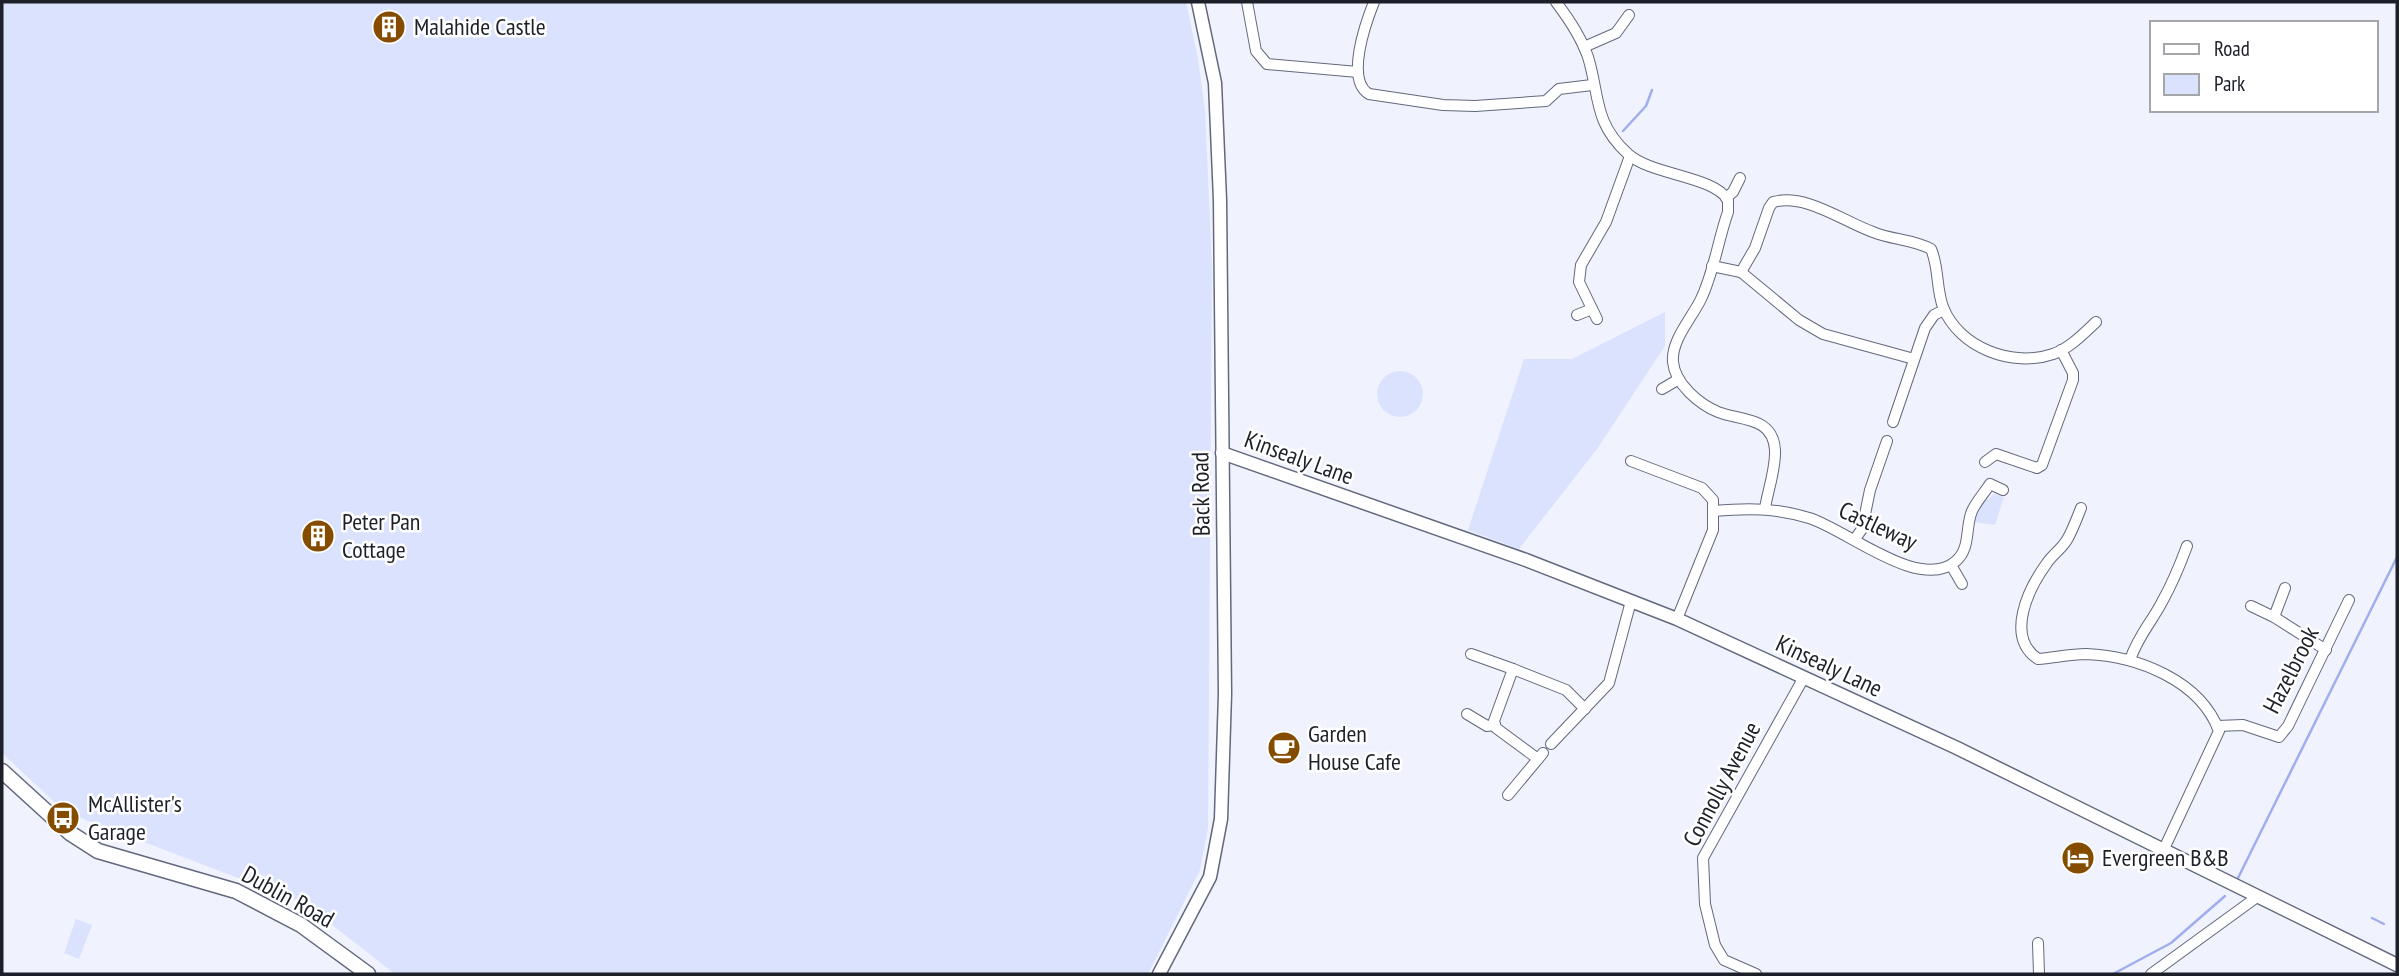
<svg xmlns="http://www.w3.org/2000/svg" width="2399" height="976" viewBox="0 0 2399 976" font-family="'PT Sans Narrow',sans-serif">
	<rect width="100%" height="100%" fill="#f0f3fd"/>
	<g fill="#dbe2fe">
		<polygon points="2,2 1186,2 1198,59 1205,111 1212,266 1208,828 1200,870 1148,974 395,974 304,903 65,812 2,753"/>
		<polygon points="1665,312 1665,346 1597,449 1519,549 1468,530 1524,359 1572,359"/>
		<circle cx="1400" cy="394" r="23"/>
		<polygon points="1994,494 2004,497 1995,525 1974,522 1982,504"/>
		<polygon points="76,919 92,925 79,959 64,953"/>
	</g>
	<g fill="none" stroke-linecap="round" stroke-linejoin="round">
		<g stroke="#a0aeef" stroke-width="2.5">
			<polyline points="1623,131 1646,106 1652,90"/>
			<polyline points="2238,878 2397,557"/>
			<polyline points="2372,918 2384,924"/>
			<polyline points="2113,974 2171,943 2225,896"/>
		</g>
		<defs>
			<g id="minor">
				<polyline points="1247,2 1256,51 1267,64 1358,72"/>
				<path d="M 1374,2 C 1366,22 1345,80 1369,94 L 1443,105 L 1475,106 L 1546,101 L 1559,89 L 1592,85"/>
				<path d="M 1556,2 C 1569,19 1581,37 1588,57 C 1600,96 1593,122 1628,154 C 1651,175 1714,176 1728,200 L 1728,212 C 1718,240 1714,272 1701,299 C 1692,318 1671,340 1673,362 C 1675,384 1699,404 1718,412 C 1740,421 1773,416 1775,450 C 1776,468 1768,490 1765,508"/>
				<polyline points="1584,47 1616,33 1629,15"/>
				<polyline points="1726,198 1733,192 1740,178"/>
				<polyline points="1712,266 1741,272 1799,320 1823,334 1914,359"/>
				<path d="M 1741,272 L 1755,248 L 1769,208 L 1773,202 C 1806,193 1844,222 1873,232 C 1892,240 1912,239 1931,249 C 1939,267 1936,288 1943,307 C 1959,348 2013,368 2053,354 C 2070,348 2083,334 2096,322"/>
				<polyline points="1577,315 1592,309"/>
				<polyline points="1597,319 1579,282 1581,265 1606,222 1630,156"/>
				<polyline points="1662,389 1679,379"/>
				<polyline points="1893,422 1925,328 1934,315 1944,310"/>
				<polyline points="1631,461 1702,488 1713,500 1713,530 1677,619"/>
				<polyline points="1985,462 1996,454 2037,468 2042,465 2073,380 2073,373 2061,350"/>
				<path d="M 2081,508 C 2077,518 2073,529 2068,538 C 2063,548 2053,554 2047,563 C 2028,589 2005,637 2038,659 C 2053,658 2070,654 2086,654 C 2137,656 2200,680 2219,731 L 2163,851"/>
				<path d="M 1714,511 C 1748,508 1777,508 1809,518 C 1846,529 1920,593 1956,561 C 1971,548 1965,527 1972,511 C 1976,502 1985,492 1990,484 L 2003,490"/>
				<polyline points="1855,539 1862,529 1870,490 1887,441"/>
				<polyline points="1951,565 1962,584"/>
				<polyline points="2251,606 2274,617 2326,650"/>
				<polyline points="2274,617 2285,588"/>
				<polyline points="1471,654 1513,669"/>
				<path d="M 2130,660 C 2138,636 2151,623 2162,602 C 2172,584 2180,565 2187,546"/>
				<polyline points="1467,714 1487,726 1495,725"/>
				<polyline points="2217,726 2243,725 2279,737 2288,726 2349,600"/>
				<polyline points="1551,744 1609,683 1631,601"/>
				<polyline points="1538,759 1496,728 1494,721 1513,669 1566,690 1585,709"/>
				<polyline points="1508,795 1543,753"/>
				<polyline points="2038,943 2039,974"/>
				<polyline points="1756,974 1724,960 1715,945 1705,904 1703,858 1803,679"/>
				<polyline points="2151,974 2257,897"/>
			</g>
			<g id="tertiary">
				<polyline points="1222,453 1526,560 1677,619 1957,748 2397,965"/>
				<polyline points="1159,974 1210,877 1221,819 1225,694 1220,200 1215,83 1198,2"/>
			</g>
			<polyline id="secondary" points="2,771 70,833 98,851 236,891 301,925 368,974"/>
		</defs>
		<use href="#minor" stroke="#62687e" stroke-width="12"/>
		<use href="#tertiary" stroke="#62687e" stroke-width="15"/>
		<use href="#secondary" stroke="#62687e" stroke-width="17"/>
		<use href="#minor" stroke="#fff" stroke-width="10"/>
		<use href="#tertiary" stroke="#fff" stroke-width="12"/>
		<use href="#secondary" stroke="#fff" stroke-width="14"/>
	</g>
	<defs>
		<symbol id="building-disc" viewBox="-11 -11 22 22"><circle r="9.5" fill="#854c00" stroke="#fff"/><path d="M-4-6H4V6H1V3H-1V6H-4ZM-2.5-4.3h1.7v1.8h-1.7ZM.8-4.3h1.7v1.8H.8ZM-2.5-1h1.7V.8h-1.7ZM.8-1h1.7V.8H.8Z" fill="#fff"/></symbol>
		<symbol id="cafe-disc" viewBox="-11 -11 22 22"><circle r="9.5" fill="#854c00" stroke="#fff"/><path d="M-5.5-4.5H6V0H3Q3 3.5 0 3.5H-2.5Q-5.5 3.5-5.5 0ZM3-3.2v2h1.7v-2ZM-6 4.5H4V6H-6Z" fill="#fff"/></symbol>
		<symbol id="bus-disc" viewBox="-11 -11 22 22"><circle r="9.5" fill="#854c00" stroke="#fff"/><path d="M-5-6H5V4H4V6H2V4H-2V6H-4V4H-5ZM-3.5-4V0h7V-4ZM-3.5 1.2v1.5H-2V1.2ZM2 1.2v1.5H3.5V1.2Z" fill="#fff"/></symbol>
		<symbol id="hotel-disc" viewBox="-11 -11 22 22"><circle r="9.5" fill="#854c00" stroke="#fff"/><path d="M-6-4.5h1.5V1H6V5H4.5V3h-9V5H-6ZM-4 0a1.8 1.8 0 1 1 3.6 0ZM.5 0V-2.5h3Q6-2.5 6 0Z" fill="#fff"/></symbol>
	</defs>
	<g fill-rule="evenodd">
		<use href="#building-disc" x="370" y="8" width="38" height="38"/>
		<use href="#building-disc" x="299" y="517" width="38" height="38"/>
		<use href="#cafe-disc" x="1265" y="729" width="38" height="38"/>
		<use href="#bus-disc" x="44" y="799" width="38" height="38"/>
		<use href="#hotel-disc" x="2059" y="839" width="38" height="38"/>
	</g>
	<g text-anchor="middle" stroke-width="5" stroke-linejoin="round" paint-order="stroke">
		<g font-size="24" fill="#1d2029" stroke="#fff" text-anchor="start">
			<text x="414" y="35">Malahide Castle</text>
			<text x="342" y="530">Peter Pan<tspan x="342" dy="28">Cottage</tspan></text>
			<text x="1308" y="742">Garden<tspan x="1308" dy="28">House Cafe</tspan></text>
			<text x="88" y="812">McAllister's<tspan x="88" dy="28">Garage</tspan></text>
			<text x="2102" y="866">Evergreen B&amp;B</text>
		</g>
		<g font-size="24" fill="#1d2029" stroke="#fff">
			<text transform="translate(1299 458) rotate(20)" y="8">Kinsealy Lane</text>
			<text transform="translate(1201 494) rotate(-91)" y="8">Back Road</text>
			<text transform="translate(1878 526) rotate(25)" y="8">Castleway</text>
			<text transform="translate(1829 666) rotate(25)" y="8">Kinsealy Lane</text>
			<text transform="translate(2291 670) rotate(-63)" y="8">Hazelbrook</text>
			<text transform="translate(1722 784) rotate(-62)" y="8">Connolly Avenue</text>
			<text transform="translate(288 897) rotate(29)" y="8">Dublin Road</text>
		</g>
	</g>
	<rect width="2399" height="976" fill="none" stroke="#1d2029" stroke-width="7"/>
	<rect x="2150" y="21" width="228" height="91" fill="#ffffff" stroke="#a5a6a9" stroke-width="2"/>
	<rect x="2164" y="44" width="35" height="10" fill="#ffffff" stroke="#a5a6a9" stroke-width="2"/>
	<text x="2214" y="56" font-size="21" fill="#1d2029">Road</text>
	<rect x="2164" y="74" width="35" height="21" fill="#dbe2fe" stroke="#a5a6a9" stroke-width="2"/>
	<text x="2214" y="91" font-size="21" fill="#1d2029">Park</text>
</svg>
